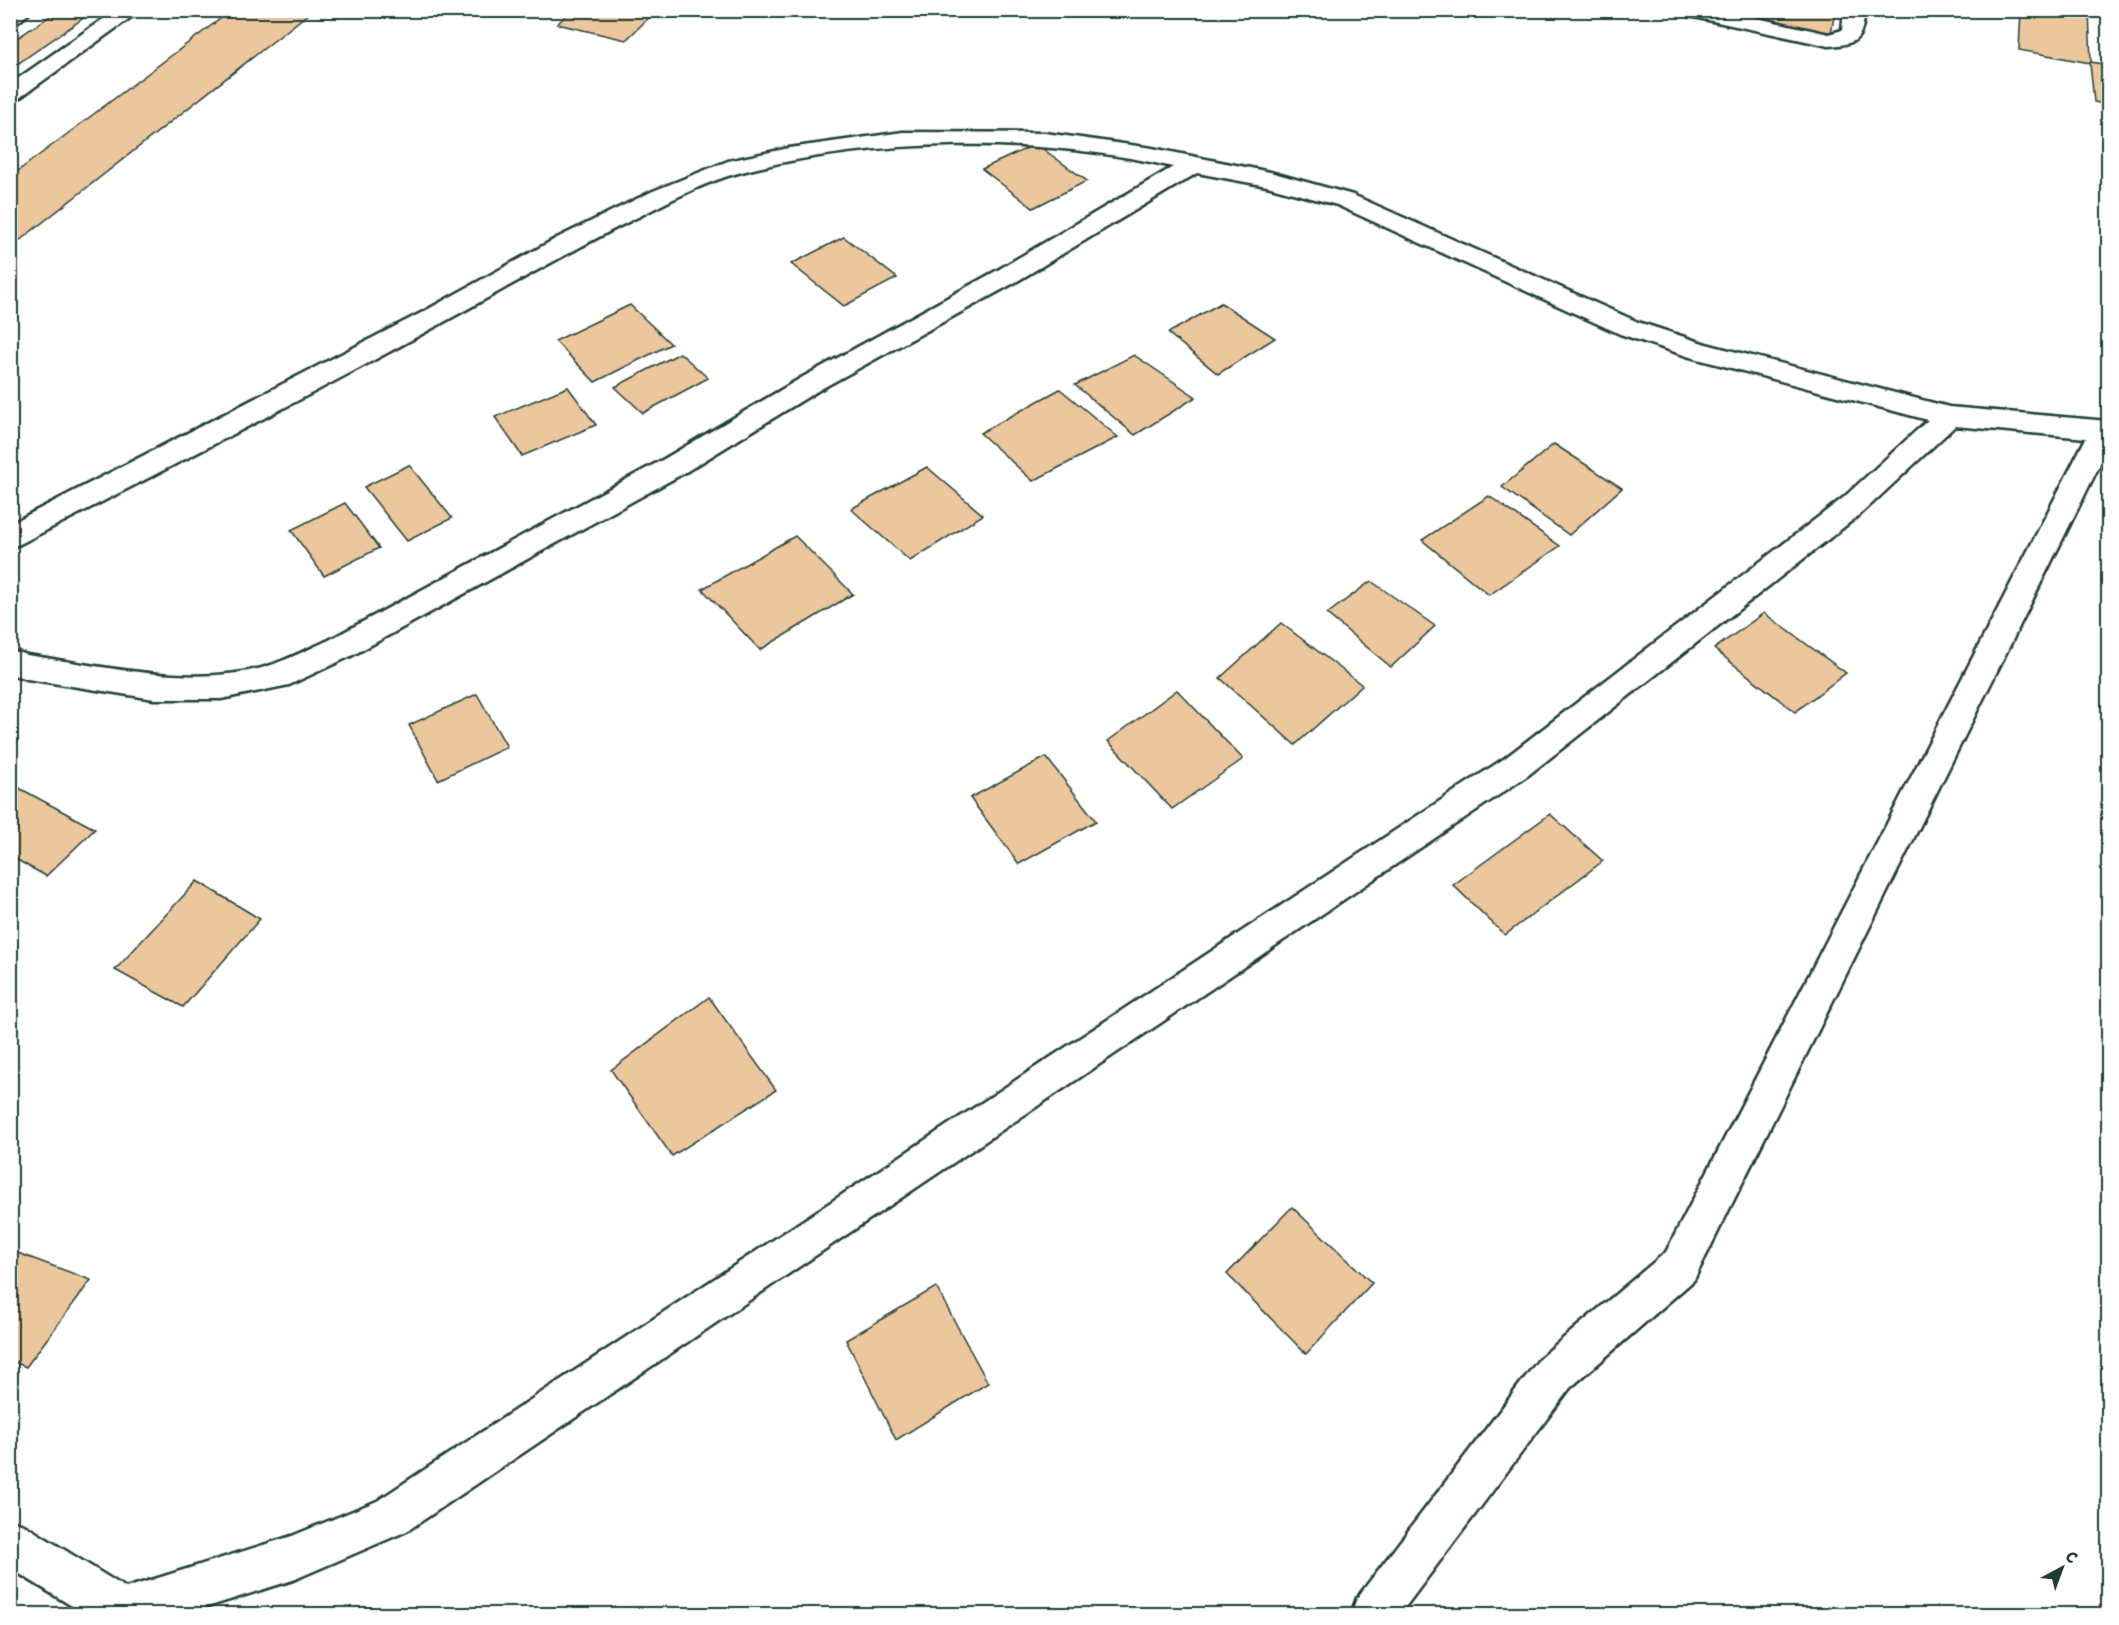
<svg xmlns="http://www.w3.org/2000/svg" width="2119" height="1625" viewBox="0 0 2119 1625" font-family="'Shantell Sans',sans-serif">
	<rect width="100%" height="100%" fill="#fff"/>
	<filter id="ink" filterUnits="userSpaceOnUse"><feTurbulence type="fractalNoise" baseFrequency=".0167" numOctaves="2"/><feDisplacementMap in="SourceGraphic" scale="12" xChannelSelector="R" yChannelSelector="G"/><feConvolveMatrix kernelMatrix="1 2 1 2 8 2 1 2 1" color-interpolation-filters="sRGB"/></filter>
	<g filter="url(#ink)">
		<g fill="#ecc69c" stroke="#1f3d34" stroke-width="1.5">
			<polygon points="59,10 95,10 10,69 10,43"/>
			<polygon points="232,10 313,10 10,248 10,177"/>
			<polygon points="572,10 657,10 626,40 557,24"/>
			<polygon points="1738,10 1835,10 1831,34 1737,15"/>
			<polygon points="2021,10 2089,10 2091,62 2108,65 2108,105 2094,102 2090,63 2019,50"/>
			<polygon points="1036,144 1087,181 1033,208 982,169"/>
			<polygon points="844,237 897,278 844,306 791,264"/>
			<polygon points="1221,303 1275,338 1218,374 1168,333"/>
			<polygon points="630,305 671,344 595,382 555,341"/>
			<polygon points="680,353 708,378 643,413 615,387"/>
			<polygon points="1134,355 1196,397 1135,435 1075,385"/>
			<polygon points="568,387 596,425 522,456 495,417"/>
			<polygon points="1060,389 1118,437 1033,481 980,433"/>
			<polygon points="1554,444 1622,488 1569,535 1502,487"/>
			<polygon points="409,465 452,518 407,541 364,487"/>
			<polygon points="927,467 983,515 910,561 851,509"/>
			<polygon points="1489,496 1560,546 1489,595 1422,540"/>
			<polygon points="345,503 379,548 324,576 291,530"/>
			<polygon points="795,536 853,594 760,650 702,589"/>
			<polygon points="1371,581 1435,626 1391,667 1327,614"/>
			<polygon points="1764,613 1846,673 1795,712 1714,649"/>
			<polygon points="1281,623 1362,685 1295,745 1220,678"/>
			<polygon points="1177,690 1243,759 1172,809 1108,741"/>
			<polygon points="477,694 507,747 438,780 409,725"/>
			<polygon points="1046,757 1096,821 1019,864 970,798"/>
			<polygon points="10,783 95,829 46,876 10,856"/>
			<polygon points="1550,814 1603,861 1505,935 1453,885"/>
			<polygon points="197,881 260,919 183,1007 115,970"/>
			<polygon points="709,997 776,1090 672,1156 611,1070"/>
			<polygon points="1292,1207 1372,1283 1306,1354 1227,1274"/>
			<polygon points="15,1252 91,1280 26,1367 10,1360 10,1257"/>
			<polygon points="936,1287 988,1383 896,1440 846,1340"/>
		</g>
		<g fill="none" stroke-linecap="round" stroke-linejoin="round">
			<defs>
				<g id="minor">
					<polygon points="10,10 33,10 17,23 10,25"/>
					<polygon points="116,10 141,10 18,99 10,101 10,84"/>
					<path d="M 1679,10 L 1721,10 L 1829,34 L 1842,30 L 1844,10 L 1865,10 C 1862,39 1859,44 1829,46 L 1689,16 L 1682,14 Z"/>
					<path d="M 903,132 L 1045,133 L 1152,148 L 1270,172 L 1353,195 L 1638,322 L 1706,344 L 1949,407 L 2108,421 L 2108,448 L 1694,1280 L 1570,1388 L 1400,1614 L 1351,1614 L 1357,1598 L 1540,1358 L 1666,1252 L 2086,438 L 1955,426 L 1863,512 L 1527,776 L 407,1531 L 293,1580 L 185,1614 L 85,1614 L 10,1568 L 10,1520 L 26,1526 L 126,1588 L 292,1536 L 377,1501 L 1505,758 L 1843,498 L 1928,420 L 1690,357 L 1620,334 L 1337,205 L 1267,186 L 1197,173 L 1014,283 L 819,390 L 684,473 L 351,656 L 289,685 L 221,699 L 154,699 L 27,679 L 10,674 L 10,650 L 27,655 C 101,666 202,690 274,664 C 293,657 311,648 329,640 L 664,459 L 801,378 L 996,271 L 1173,167 C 1041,135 869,138 738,173 C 705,182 671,200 640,216 C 573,249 508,287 442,323 C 303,400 161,471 20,544 L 10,547 L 10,524 L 423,312 L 557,238 L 653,191 L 728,161 L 789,148 Z"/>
				</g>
			</defs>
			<use href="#minor" stroke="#1f3d34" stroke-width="5"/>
			<use href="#minor" fill="#fff" fill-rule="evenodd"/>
		</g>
	</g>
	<rect width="2119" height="1625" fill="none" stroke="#fff" stroke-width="36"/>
	<rect x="18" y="18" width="2083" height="1589" fill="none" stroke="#1f3d34" stroke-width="2" filter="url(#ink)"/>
	<g transform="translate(2062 1568) rotate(41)" stroke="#ffffff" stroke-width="4.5" paint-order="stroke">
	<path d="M0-4.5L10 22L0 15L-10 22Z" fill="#1f3d34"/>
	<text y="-9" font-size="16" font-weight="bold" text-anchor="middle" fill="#1f3d34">С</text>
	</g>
</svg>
